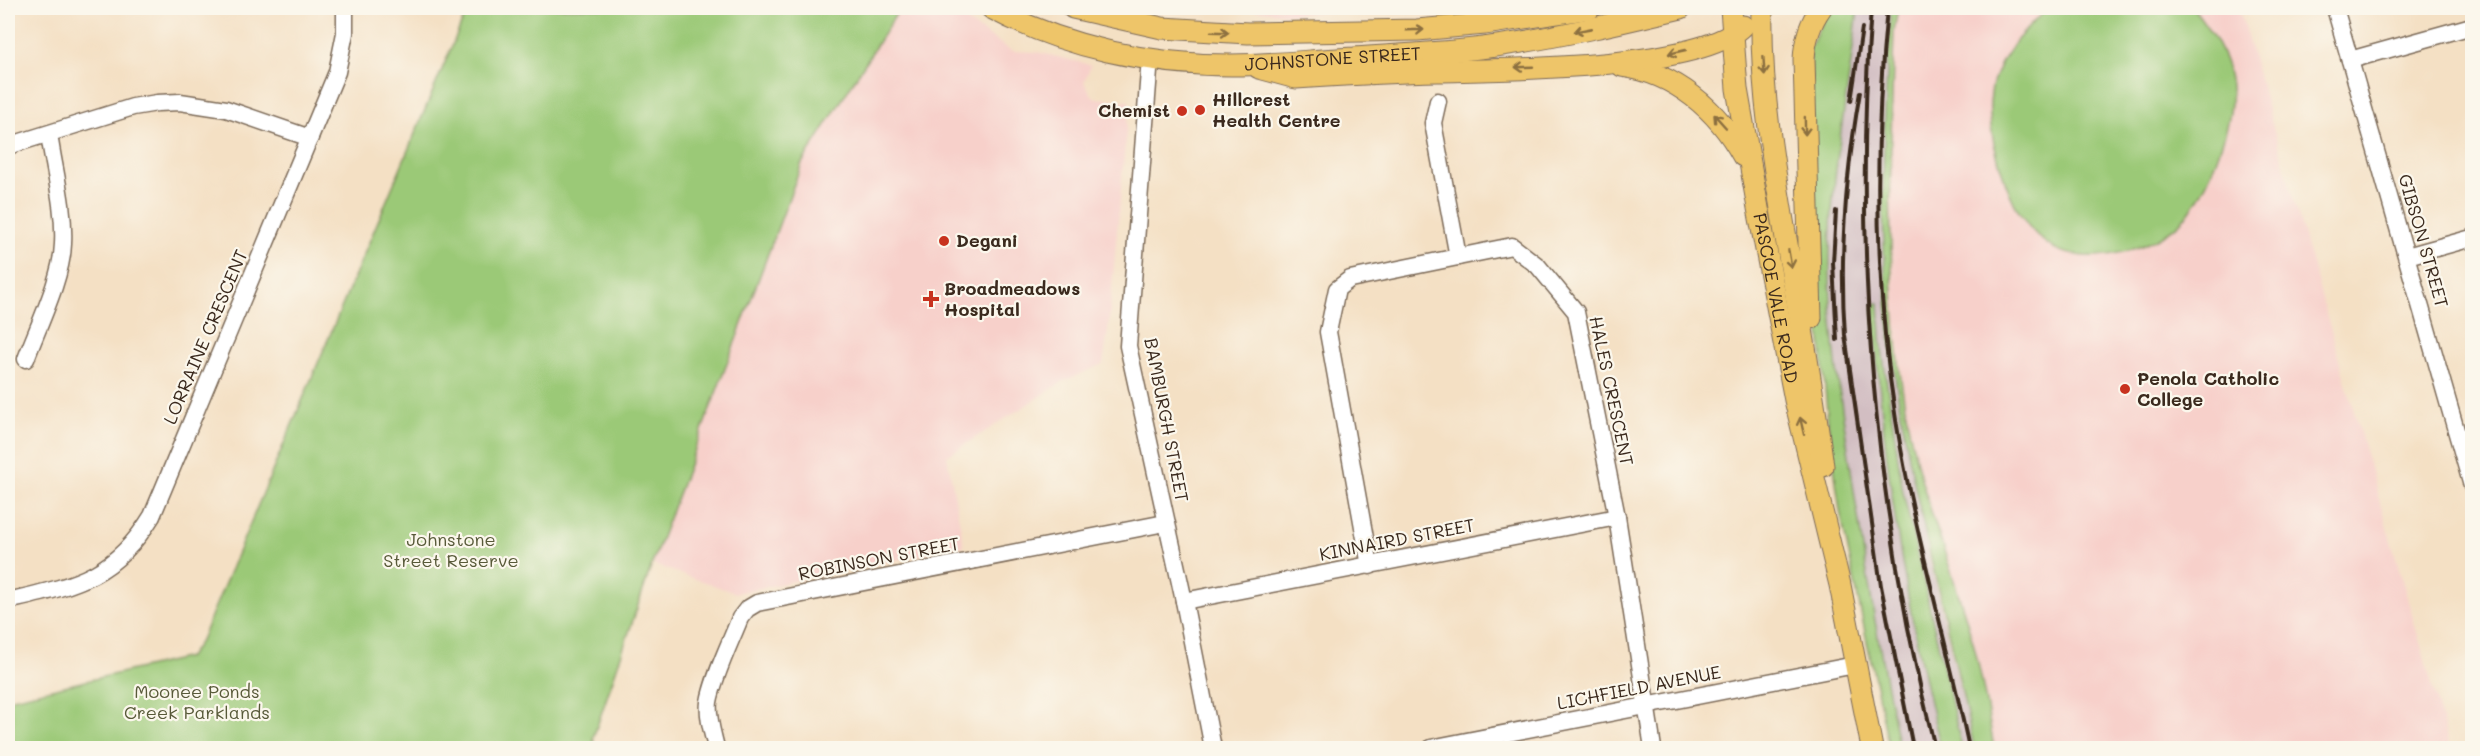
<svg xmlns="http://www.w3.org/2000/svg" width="2480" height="756" viewBox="0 0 2480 756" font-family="Mali,sans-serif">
	<rect width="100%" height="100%" fill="#fbf7ec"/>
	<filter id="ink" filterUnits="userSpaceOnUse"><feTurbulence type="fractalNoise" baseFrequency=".0167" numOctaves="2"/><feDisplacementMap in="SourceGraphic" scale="12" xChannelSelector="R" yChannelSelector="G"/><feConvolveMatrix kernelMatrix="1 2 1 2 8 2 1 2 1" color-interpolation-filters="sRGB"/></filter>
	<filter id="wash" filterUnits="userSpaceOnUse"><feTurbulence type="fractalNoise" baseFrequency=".008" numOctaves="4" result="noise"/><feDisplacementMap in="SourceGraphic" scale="24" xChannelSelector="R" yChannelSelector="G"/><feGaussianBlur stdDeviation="1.35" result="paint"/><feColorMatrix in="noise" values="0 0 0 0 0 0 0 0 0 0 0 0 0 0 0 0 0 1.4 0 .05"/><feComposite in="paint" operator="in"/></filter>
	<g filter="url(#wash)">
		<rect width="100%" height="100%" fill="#f4e0c4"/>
		<g fill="#f7d0ca">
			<polygon points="900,8 946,8 1012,51 1037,52 1091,65 1084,82 1094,98 1129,101 1108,331 1103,364 1064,381 947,456 964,546 736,593 652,564 802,163"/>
			<polygon points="1238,8 1451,8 1288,14"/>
			<polygon points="1898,8 2239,8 2450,748 1994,748 1973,644 1922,486 1905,406 1895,309 1889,191 1894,31"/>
		</g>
		<polygon fill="#d2bec2" points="1858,8 1891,8 1883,197 1886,285 1895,373 1930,562 1974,748 1962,748 1903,492 1882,350 1879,304 1878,376 1893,509 1919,657 1941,748 1899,748 1872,614 1859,532 1833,353 1830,256 1832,206 1837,152"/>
		<g fill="#9bc977" stroke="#6b7a4a" stroke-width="1.5">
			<polygon points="468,8 900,8 802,163 652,564 593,738 596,748 8,748 8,699 189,657 201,640"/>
			<path d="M 1829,8 L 1858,8 C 1849,90 1831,172 1830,255 C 1829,321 1838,384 1848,449 C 1862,550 1879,649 1899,748 L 1889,748 L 1840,511 L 1828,422 L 1818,310 L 1810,48 Z"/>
			<path d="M 1891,8 L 1898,8 L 1894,31 C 1890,156 1885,283 1905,407 C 1918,488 1951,563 1973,642 C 1982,676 1988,713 1994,748 L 1974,748 C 1949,624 1913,501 1895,375 C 1877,254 1883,129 1891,8 Z"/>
			<path d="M 2048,8 L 2193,8 C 2209,28 2223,49 2229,74 C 2235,99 2229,123 2221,146 C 2214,168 2204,191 2190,211 C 2165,248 2085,272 2047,244 C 2018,222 2006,188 1997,155 C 1977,85 1999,54 2048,8 Z"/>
			<path d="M 1879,303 L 1882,350 L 1903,492 L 1962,748 L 1941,748 C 1904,602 1882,454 1873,304 Z"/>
		</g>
	</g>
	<g filter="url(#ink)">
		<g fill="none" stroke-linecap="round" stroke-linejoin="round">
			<defs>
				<g id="minor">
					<polyline points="2335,8 2472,486"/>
					<polyline points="1150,58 1128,346 1184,601 1213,748"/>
					<polyline points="2350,60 2472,26"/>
					<polyline points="1438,101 1433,123 1458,257"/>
					<polyline points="8,146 133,107 157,103 180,102 226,109 310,138"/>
					<polyline points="2407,256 2472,238"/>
					<path d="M 26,359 C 38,326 62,278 63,244 C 65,208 54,170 49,134"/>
					<polyline points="1370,566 1328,332 1337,289 1350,279 1512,246 1538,266 1576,312 1617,517 1653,748"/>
					<path d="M 8,601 C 75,585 114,578 152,516 L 337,72 L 345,33 L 345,8"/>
					<polyline points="1184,601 1617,517"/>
					<path d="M 716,748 C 713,734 707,717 709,702 C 713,678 731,641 740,618 L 747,609 L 757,603 L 1165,523"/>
					<polyline points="1431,748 1855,665"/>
				</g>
				<g id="major">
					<path id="s1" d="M 991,8 C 1064,47 1149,65 1231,65 C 1272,65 1313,60 1354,58 C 1404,54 1454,53 1503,45 C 1563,36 1622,22 1681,8"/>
					<polyline points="1073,8 1162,28 1248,33 1417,30 1485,24 1590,8"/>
					<path id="s2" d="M 1731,8 L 1737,89 L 1758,208 L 1795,400 L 1840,585 L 1872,748"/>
					<path d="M 1762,8 C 1760,95 1776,181 1791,267 C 1803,333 1814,399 1823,466"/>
					<path d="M 1622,66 C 1675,73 1718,110 1743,156"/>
					<path d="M 1259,68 L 1296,78 C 1343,75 1391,72 1438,71 C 1504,69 1699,70 1743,26"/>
					<path d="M 1811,318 L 1804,59 C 1805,39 1810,23 1821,8"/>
				</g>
			</defs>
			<use href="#minor" stroke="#7c6a58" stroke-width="19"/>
			<use href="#major" stroke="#7c6a58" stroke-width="23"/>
			<use href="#minor" stroke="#fff" stroke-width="16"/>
			<use href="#major" stroke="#eec569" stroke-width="21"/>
			<g stroke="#3b2a1e" stroke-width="4">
				<path d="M 1871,8 C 1853,255 1874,508 1935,748"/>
				<path d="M 1887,8 C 1874,145 1874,284 1896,420 C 1914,531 1946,639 1969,748"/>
				<path d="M 1860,92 C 1846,172 1839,254 1845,335 L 1881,586 L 1913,748"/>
				<polyline points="1851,101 1862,28"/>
				<polyline points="1836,211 1833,263 1837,340"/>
			</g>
		</g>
		<defs><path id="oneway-shaft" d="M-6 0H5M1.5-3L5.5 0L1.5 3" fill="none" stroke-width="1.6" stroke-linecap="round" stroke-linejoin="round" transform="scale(1.5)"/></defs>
		<g stroke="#8c7040">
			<use href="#oneway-shaft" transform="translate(1415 30) rotate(-2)"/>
			<use href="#oneway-shaft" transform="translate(1583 30) rotate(169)"/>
			<use href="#oneway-shaft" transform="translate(1220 32) rotate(2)"/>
			<use href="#oneway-shaft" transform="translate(1677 52) rotate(167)"/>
			<use href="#oneway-shaft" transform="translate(1764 66) rotate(86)"/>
			<use href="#oneway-shaft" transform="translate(1524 67) rotate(178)"/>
			<use href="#oneway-shaft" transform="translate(1720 121) rotate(-132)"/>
			<use href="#oneway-shaft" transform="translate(1805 126) rotate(89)"/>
			<use href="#oneway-shaft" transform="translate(1790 259) rotate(80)"/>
			<use href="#oneway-shaft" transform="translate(1802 426) rotate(-103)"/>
		</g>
	</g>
	<g fill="#c8321e" stroke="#fbf7ec" stroke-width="2">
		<circle cx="1200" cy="110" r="6"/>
		<circle cx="1182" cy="111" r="6"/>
		<circle cx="944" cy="241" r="6"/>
		<path d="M928 290h6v6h6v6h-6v6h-6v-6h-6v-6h6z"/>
		<circle cx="2125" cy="389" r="6"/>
	</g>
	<g text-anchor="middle" stroke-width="4.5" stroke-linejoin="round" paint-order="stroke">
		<g font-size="18" fill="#3b2a1e" stroke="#fbf7ec">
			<text dy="6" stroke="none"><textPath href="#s1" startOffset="351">JOHNSTONE STREET</textPath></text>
			<text transform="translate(2423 241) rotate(74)" y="6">GIBSON STREET</text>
			<text dy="6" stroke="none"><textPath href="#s2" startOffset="294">PASCOE VALE ROAD</textPath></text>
			<text transform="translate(206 337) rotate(-67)" y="6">LORRAINE CRESCENT</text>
			<text transform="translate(1611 391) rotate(78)" y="6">HALES CRESCENT</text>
			<text transform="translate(1166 420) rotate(79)" y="6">BAMBURGH STREET</text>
			<text transform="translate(1397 540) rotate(-11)" y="6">KINNAIRD STREET</text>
			<text transform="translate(879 559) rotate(-11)" y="6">ROBINSON STREET</text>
			<text transform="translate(1639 688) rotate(-11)" y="6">LICHFIELD AVENUE</text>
		</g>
		<g font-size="18" font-weight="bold" fill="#3b2a1e" stroke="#fbf7ec" text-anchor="start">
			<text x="1212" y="106">Hillcrest<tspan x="1212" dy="21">Health Centre</tspan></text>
			<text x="1170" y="117" text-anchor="end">Chemist</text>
			<text x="956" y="247">Degani</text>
			<text x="944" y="295">Broadmeadows<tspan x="944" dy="21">Hospital</tspan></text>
			<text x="2137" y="385">Penola Catholic<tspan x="2137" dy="21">College</tspan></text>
		</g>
		<g font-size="18" fill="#585a39" stroke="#fbf7ec">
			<text x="451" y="546">Johnstone<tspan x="451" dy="21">Street Reserve</tspan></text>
			<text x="197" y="698">Moonee Ponds<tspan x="197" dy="21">Creek Parklands</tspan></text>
		</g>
	</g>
	<rect width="2480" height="756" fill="none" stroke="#fbf7ec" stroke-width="30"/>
</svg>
